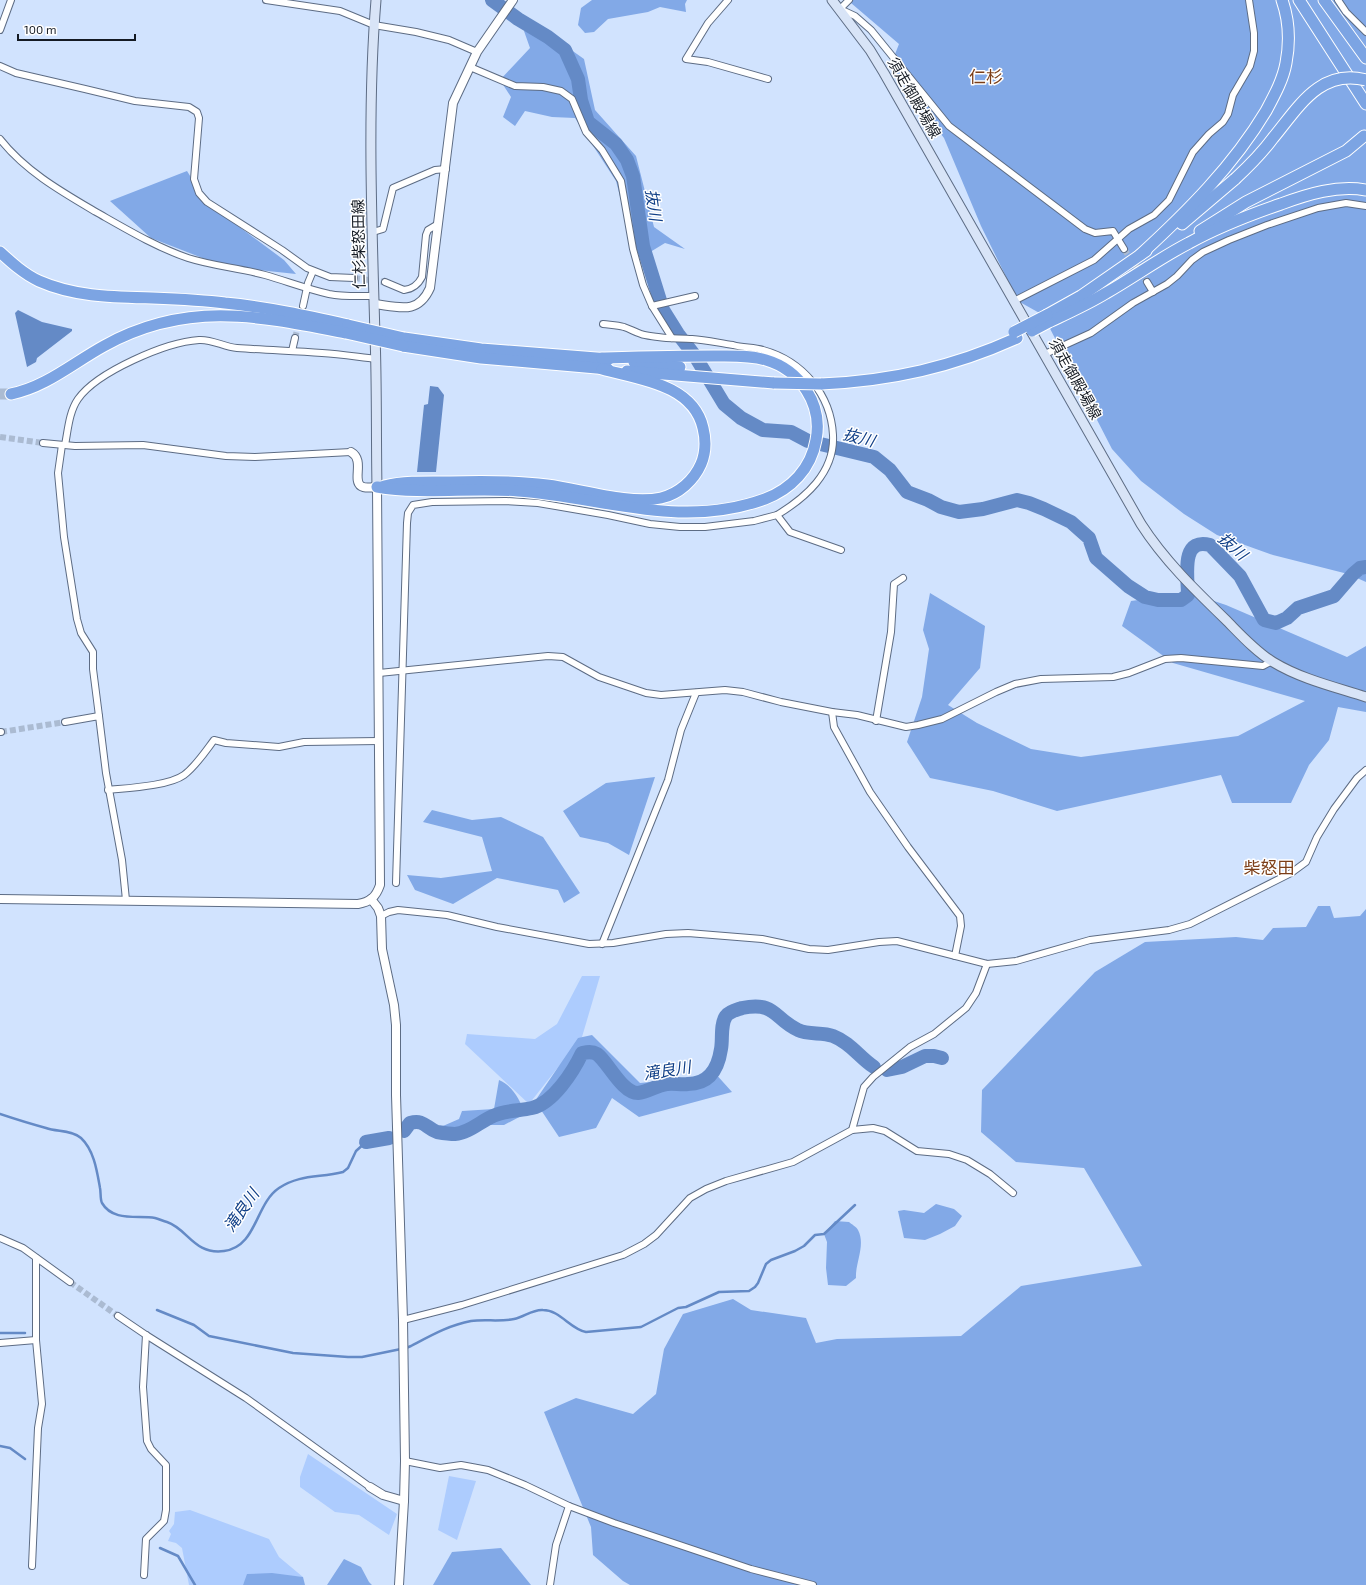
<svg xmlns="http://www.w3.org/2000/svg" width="1366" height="1585" viewBox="0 0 1366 1585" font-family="'Exo 2','Noto Sans JP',sans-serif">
	<rect width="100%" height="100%" fill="#d1e3fe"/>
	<g fill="#adccfe">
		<polygon points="582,976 600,976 582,1037 529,1104 465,1044 467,1034 535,1039 557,1024"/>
		<polygon points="308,1454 397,1514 389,1535 359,1515 335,1512 300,1487 300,1477"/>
		<polygon points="449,1476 476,1481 457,1540 438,1530"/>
		<polygon points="190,1510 269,1539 279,1557 303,1577 248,1574 243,1585 189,1585 182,1548 176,1543 168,1541 171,1534 169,1531 174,1524 175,1512"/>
	</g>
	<g fill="#82a9e7">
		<polygon points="592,0 687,0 685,4 686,12 660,7 648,12 608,19 594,32 585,33 578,25 581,8"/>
		<polygon points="853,0 1366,0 1366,582 1348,574 1273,555 1217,535 1184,514 1141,481 1112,449 1043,315 1018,301 981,226 944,138 890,67 899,44 851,3"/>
		<polygon points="524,31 546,32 584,59 595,110 636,156 654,227 685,249 665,243 642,257 630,235 616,181 575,118 552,117 525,111 515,126 503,117 511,97 500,80 530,48"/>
		<polygon points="187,171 207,203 284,260 296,274 223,266 151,238 110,201"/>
		<polygon points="930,593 985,626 980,668 948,705 977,723 1031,749 1081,757 1238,736 1305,701 1173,663 1122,626 1131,601 1190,593 1226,605 1347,657 1366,646 1366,712 1338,707 1329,740 1309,765 1291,803 1232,803 1221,775 1057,811 993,791 930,778 907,742 922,697 929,649 923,630"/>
		<polygon points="655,777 629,855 608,843 580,837 563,811 606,783"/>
		<polygon points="432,810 472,820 501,817 543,837 580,893 564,903 558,890 497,878 453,904 415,890 407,875 441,878 492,871 482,837 423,822"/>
		<polygon points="1318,906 1330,906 1334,918 1360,916 1366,909 1366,1585 630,1585 623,1581 593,1555 591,1527 544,1412 576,1398 633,1414 656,1394 664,1349 683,1314 733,1299 751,1310 806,1318 816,1343 837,1339 961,1336 1021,1286 1142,1266 1084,1168 1016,1162 981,1132 982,1090 1095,972 1145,942 1236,937 1263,940 1273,928 1306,927"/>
		<polygon points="592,1035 640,1083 684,1079 714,1072 732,1092 639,1117 612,1098 596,1128 559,1137 535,1101 578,1038"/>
		<path d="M 499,1080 C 513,1086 520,1100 525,1114 L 504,1125 L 483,1125 L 458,1132 L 446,1129 L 443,1126 L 459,1119 L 462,1111 L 494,1109 Z"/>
		<polygon points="936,1204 954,1209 962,1216 955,1226 940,1234 925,1240 904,1238 898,1211 904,1210 924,1213"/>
		<path d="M 835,1221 L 849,1222 C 851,1224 857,1227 858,1230 C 866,1245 855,1263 856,1278 L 846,1286 L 828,1285 L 826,1268 L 827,1242 L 824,1234 Z"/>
		<polygon points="501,1548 531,1585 433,1585 452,1552"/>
		<polygon points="344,1559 361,1567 369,1582 372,1585 327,1585"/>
		<polygon points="272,1573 303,1577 305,1585 243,1585 247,1574"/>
	</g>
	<g fill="#648ac6">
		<polygon points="18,310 42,322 72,329 72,331 37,358 36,362 27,367 15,313"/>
		<polygon points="430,386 438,387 444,395 436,472 417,472 424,405 428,404"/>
	</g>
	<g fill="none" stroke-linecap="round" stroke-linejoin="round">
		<g stroke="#648ac6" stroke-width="2.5">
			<path d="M 0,1114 C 15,1119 31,1124 46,1128 C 57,1132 72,1130 81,1138 C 94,1150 97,1171 100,1188 C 101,1192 100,1199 102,1203 C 113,1222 138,1215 155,1218 C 159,1219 163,1221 167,1222 C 188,1229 194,1255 224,1251 C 257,1247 255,1204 279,1188 C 300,1174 320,1178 343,1172 L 348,1168 L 356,1151 L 366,1142"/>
			<polyline points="157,1310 194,1325 209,1336 293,1353 348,1357 362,1357 401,1349"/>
			<polyline points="0,1333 25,1333"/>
			<path d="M 406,1348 L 411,1346 C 430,1336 449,1325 471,1321 C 485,1319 500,1322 514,1319 C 524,1317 533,1309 543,1310 C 560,1310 570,1329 586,1332 L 641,1327 L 678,1308 L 686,1307 L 719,1292 L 749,1291 L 755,1287 L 758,1283 L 766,1264 L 771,1260 L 795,1251 L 804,1246 L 815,1235 L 824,1234 L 855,1205"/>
			<polyline points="0,1446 10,1448 25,1459"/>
			<polyline points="160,1548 178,1556 195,1585"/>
		</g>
		<g stroke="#648ac6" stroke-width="14">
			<path d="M 492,0 L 518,19 L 548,37 L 565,50 L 578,79 L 581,100 L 588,122 L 616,144 L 627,160 L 633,176 L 643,246 L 663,310 L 678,334 L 695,356 L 724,404 L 741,418 L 763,430 L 791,432 L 808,441 L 874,457 L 890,470 L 907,492 L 928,500 L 941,507 L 959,512 L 983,509 L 1017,500 L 1029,503 L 1044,509 L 1071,522 L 1089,538 L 1096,558 L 1128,586 L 1145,597 L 1158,600 L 1181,600 L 1188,595 C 1188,577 1180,537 1210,545 L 1240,576 L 1264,620 L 1276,623 L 1287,618 L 1298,608 L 1334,596 L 1353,574 L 1360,568 L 1366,567"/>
			<polyline points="887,1070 902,1067 925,1056 934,1056 942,1058"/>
			<path d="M 404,1131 L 410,1123 C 424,1119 426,1128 437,1132 C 443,1133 450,1134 455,1134 C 469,1133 481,1121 493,1116 C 506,1110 519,1111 532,1108 C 553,1103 573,1072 582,1053 C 587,1052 592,1051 597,1054 C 608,1062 622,1093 638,1093 C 648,1092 657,1085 667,1084 C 674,1083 681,1085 688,1084 C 709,1084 718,1069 721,1049 C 723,1039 720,1025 726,1016 C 730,1011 736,1010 742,1008 C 776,1001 774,1019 798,1030 C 808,1035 822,1032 833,1036 C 851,1043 859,1057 874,1067"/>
			<polyline points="366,1142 389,1138"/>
		</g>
		<g stroke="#abbbd2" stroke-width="6" stroke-dasharray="6 3" stroke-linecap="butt">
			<polyline points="1124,249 1147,282"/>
			<polyline points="354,278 385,282"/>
			<polyline points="295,338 299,322"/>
			<polyline points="0,437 43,443"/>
			<polyline points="1,732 65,722"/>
			<polyline points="70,1282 118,1316"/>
		</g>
		<polyline stroke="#abbbd2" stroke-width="11" stroke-dasharray="11 5.5" stroke-linecap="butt" points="0,394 11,394"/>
		<defs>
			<g id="minor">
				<polyline points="266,0 340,11 374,25 416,32 449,40 477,52"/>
				<polyline points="728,0 708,23 686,59 708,62 768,79"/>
				<polyline points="849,0 840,9 855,16 871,30 949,126 1085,229 1095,233 1113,231 1124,249"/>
				<polyline points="1338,0 1346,12 1366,32"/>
				<polyline points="0,30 11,0"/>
				<polyline points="0,66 16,73 85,89 135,101 189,107 197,112 199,118 194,179 199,193 207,202 282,250 307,268 330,277 354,278"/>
				<polyline points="470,67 515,86 543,87 561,91 572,99 586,132 602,150 621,181 633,249 643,285 652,306 672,338"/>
				<path d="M 0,139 C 25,171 62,192 96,212 C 126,229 156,247 188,258 C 213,266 239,268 265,275 C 286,281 307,289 329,294 C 344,297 359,296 374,296"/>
				<polyline points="373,232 383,229 393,188 435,170 446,169"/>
				<path d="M 385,282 L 404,290 C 413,289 418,285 422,277 L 426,235 L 428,230 L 438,224"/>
				<polyline points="1147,282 1153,292"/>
				<polyline points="1014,301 1094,260 1129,229 1154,215 1169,200 1193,152 1209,134 1223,122 1228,114 1233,95 1250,66 1254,51 1254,33 1249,0"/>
				<polyline points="303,306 308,283 313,271"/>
				<polyline points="652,306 695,296"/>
				<path d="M 603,324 C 610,325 617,325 624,327 C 630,329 635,332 641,334 C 646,336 653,336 658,337 C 669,339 681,338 692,339 C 706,340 719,343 733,345 C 743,348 754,347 763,350 C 803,361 831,395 833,435 C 835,473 805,498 777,515"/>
				<polyline points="292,351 295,338"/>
				<polyline points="1045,354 1091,333 1133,303 1167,284 1177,276 1192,260 1203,252 1229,240 1267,225 1318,208 1346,203 1366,206"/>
				<polyline points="43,443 75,446 143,445 226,456 255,457 351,452"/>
				<polyline points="62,445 58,473 64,537 77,619 81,633 93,652 93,669 99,716"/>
				<path d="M 65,445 C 68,430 69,412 78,399 C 97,372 166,342 199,340 C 212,339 224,347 237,348 C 265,350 293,351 322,353 C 340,354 358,357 376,359"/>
				<polyline points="379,673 548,656 563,657 599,677 646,693 661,695 725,690 743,692 781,702 832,712 857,715 906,727 918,725 942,719 996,692 1015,684 1041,679 1113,677 1129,673 1165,659 1181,658 1263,666 1272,661"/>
				<polyline points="832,712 834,727 870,792 908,847 960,916 961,926 955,956"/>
				<polyline points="876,721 891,632 894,584 903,578"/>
				<polyline points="65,722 99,716 106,773 122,860 126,900"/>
				<polyline points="0,732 1,732"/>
				<path d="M 108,790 C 127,788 169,786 184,775 C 196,766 205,752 214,740 L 226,743 L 279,747 L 304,742 L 379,741"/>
				<polyline points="396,883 407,523 408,513 413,505 432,502 506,501 538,503 608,515 650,524 680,527 705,527 754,521 777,515 790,532 841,550"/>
				<polyline points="381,916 389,912 398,910 447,915 497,927 589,944 613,943 666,934 688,933 762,939 809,949 828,950 879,942 897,941 987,964 1016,961 1090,940 1169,930 1190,924 1291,873 1306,862 1317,837 1334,809 1357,778 1366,770"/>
				<polyline points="602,944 668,780 681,730 696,693"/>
				<polyline points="852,1130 873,1128 885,1131 917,1151 949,1154 967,1160 990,1174 1013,1193"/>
				<polyline points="0,1238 23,1248 70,1282"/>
				<polyline points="118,1316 146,1335 246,1398 370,1487"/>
				<polyline points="403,1320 462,1305 623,1255 644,1244 656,1235 690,1198 706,1189 726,1181 793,1162 852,1130 864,1087 873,1077 910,1047 934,1034 966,1008 976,993 987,964"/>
				<polyline points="0,1343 36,1340"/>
				<polyline points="405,1461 440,1468 461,1465 488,1470 525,1485 569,1506 614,1523 751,1569 813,1585"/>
				<polyline points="32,1566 38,1428 42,1404 36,1340 36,1258"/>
				<polyline points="144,1575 146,1539 164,1521 166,1510 166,1465 151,1449 147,1441 143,1387 146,1335"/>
				<polyline points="550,1585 556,1545 569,1506"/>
			</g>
			<g id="tertiary">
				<path d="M 374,304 C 399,307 418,315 430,288 L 453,103 L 477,52 L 513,0"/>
				<path d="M 0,899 L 358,904 C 370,902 376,897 380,885 L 377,487 C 373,487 365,489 361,486 C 352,480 365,460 351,452"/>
				<polyline points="371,899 378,908 381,916 382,949 394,1005 396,1025 396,1095 403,1320 405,1461 404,1501 399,1585"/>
				<polyline points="370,1487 383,1495 404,1501"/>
			</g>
			<g id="secondary">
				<path d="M 376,0 C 367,110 372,226 375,336 C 377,386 376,437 377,487"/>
				<path d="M 832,0 L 870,50 L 884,73 L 1141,524 C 1164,560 1195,590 1225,619 C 1240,634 1255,651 1273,662 C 1301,679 1335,687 1366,697"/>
			</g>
			<g id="motorway">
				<polyline points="1299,0 1366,104"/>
				<polyline points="1324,0 1366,58"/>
				<polyline points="1182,224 1235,179"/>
				<polyline points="1200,231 1246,202 1346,151 1364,136"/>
				<path d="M 0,252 C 12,263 24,274 39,281 C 75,297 114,297 152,298 C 177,299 201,300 225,303 C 267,307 308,316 348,325"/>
				<path d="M 1140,255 C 1187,212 1233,166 1266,111 C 1274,96 1283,80 1286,63 C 1290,42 1289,20 1282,0"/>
				<polyline points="1047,315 1081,296 1146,251"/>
				<path d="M 1049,322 C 1068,313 1088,304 1106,293 C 1134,277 1160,258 1189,243 C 1218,227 1249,215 1281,204 C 1308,194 1337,185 1366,190"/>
				<polyline points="404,338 481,349 609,359"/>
				<polyline points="403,346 481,358 608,369"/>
				<polyline points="634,362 680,367"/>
				<polyline points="627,371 774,383"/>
				<path d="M 821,384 C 891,381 953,367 1017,338"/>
				<path d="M 11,394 C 46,387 73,363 104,346 C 187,300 259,316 346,333"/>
				<path d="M 384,486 C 406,481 427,482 450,482 C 482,481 515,481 547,485 C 580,489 629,505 661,498 C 679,494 694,480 701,464 C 706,452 706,440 703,428 C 693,384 638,379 602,369"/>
				<path d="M 377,487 C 424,495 471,487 518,491 C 603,497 680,530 765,499 C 791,489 811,469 816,440 C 823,404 800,370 766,360 C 749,355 731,356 714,356 C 677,356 640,357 602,358"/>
			</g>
		</defs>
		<use href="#minor" stroke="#5d6c84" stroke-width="8"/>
		<use href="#tertiary" stroke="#5d6c84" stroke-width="10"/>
		<use href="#secondary" stroke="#5d6c84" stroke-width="11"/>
		<use href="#motorway" stroke="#fff" stroke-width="13"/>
		<use href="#minor" stroke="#fff" stroke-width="6"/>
		<use href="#tertiary" stroke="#fff" stroke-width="8"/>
		<use href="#secondary" stroke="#d8e4f7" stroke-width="9"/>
		<use href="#motorway" stroke="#7ca4e3" stroke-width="11"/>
		<defs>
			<g id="motorway-bridge">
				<path d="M 1235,179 C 1249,166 1262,153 1273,138 C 1298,108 1320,68 1366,80"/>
				<polyline points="348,325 404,338"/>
				<polyline points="1032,331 1049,322"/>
				<polyline points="1014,332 1047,315"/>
				<polyline points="346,333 403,346"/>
				<polyline points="774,383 821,384"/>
			</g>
		</defs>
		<use href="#motorway-bridge" stroke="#fff" stroke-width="13" stroke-linecap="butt"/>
		<use href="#motorway-bridge" stroke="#7ca4e3" stroke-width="11"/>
	</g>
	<g text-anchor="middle" stroke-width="3" stroke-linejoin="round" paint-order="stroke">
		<g font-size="15" fill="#141a23" stroke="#fff">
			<text transform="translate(914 98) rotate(60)" y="5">須走御殿場線</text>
			<text transform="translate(359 244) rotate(-91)" y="5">仁杉柴怒田線</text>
			<text transform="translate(1075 379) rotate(61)" y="5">須走御殿場線</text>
		</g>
		<g font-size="16" font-style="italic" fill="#103f87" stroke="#fff">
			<text transform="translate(654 205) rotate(82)" y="6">抜川</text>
			<text transform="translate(859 437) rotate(15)" y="6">抜川</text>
			<text transform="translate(1233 546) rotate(42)" y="6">抜川</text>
			<text transform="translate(667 1070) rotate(-9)" y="6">滝良川</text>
			<text transform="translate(241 1210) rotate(-55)" y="6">滝良川</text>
		</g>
		<g font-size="17" fill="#7b3d16" stroke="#fff">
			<text x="986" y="83">仁杉</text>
			<text x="1269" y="874">柴怒田</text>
		</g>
	</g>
	<path d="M18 34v6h117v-6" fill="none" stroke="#141a23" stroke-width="2"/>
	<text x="24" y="34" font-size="12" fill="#141a23" stroke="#ffffff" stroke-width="3" paint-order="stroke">100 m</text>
</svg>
